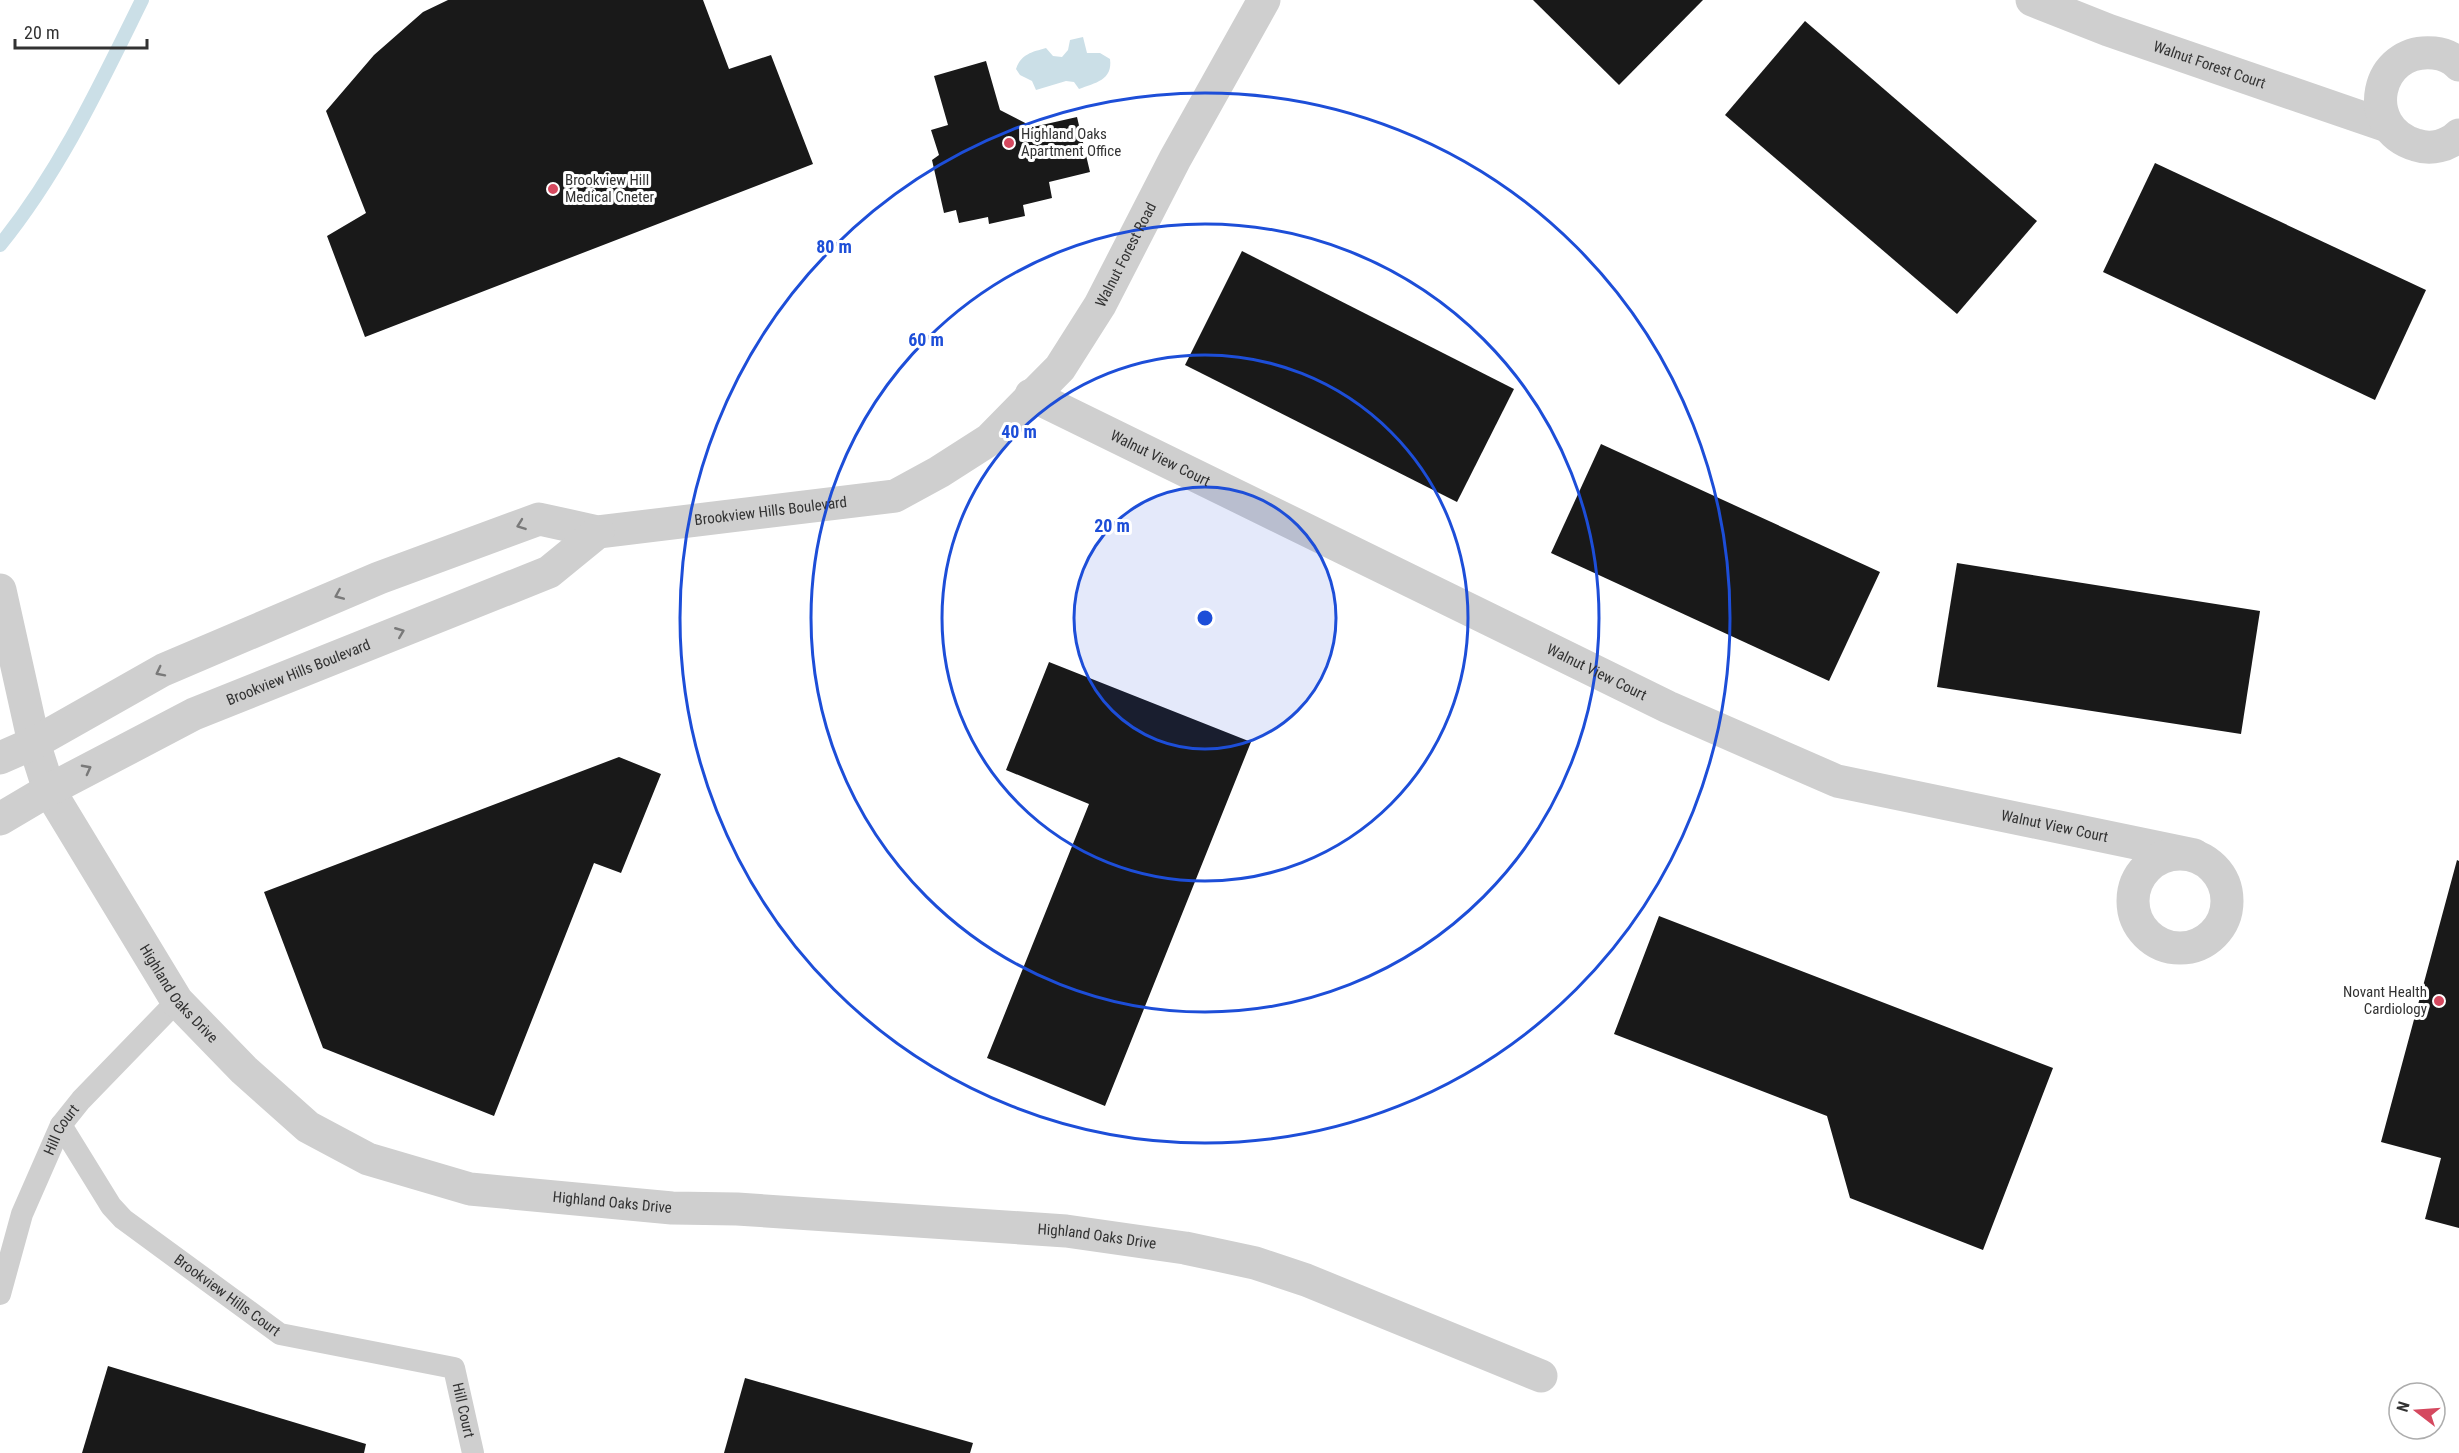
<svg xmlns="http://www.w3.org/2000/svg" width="2459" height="1453" viewBox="0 0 2459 1453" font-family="'Roboto Condensed',sans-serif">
	<rect width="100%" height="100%" fill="#fff"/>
	<path fill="#cbdfe7" d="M 1083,37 L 1087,53 L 1100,53 L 1110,59 C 1113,80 1095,83 1079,89 L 1074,82 L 1066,81 L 1036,90 L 1032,81 L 1020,75 L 1016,69 C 1021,54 1032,52 1046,48 L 1053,56 L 1062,57 L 1068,50 L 1070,40 Z"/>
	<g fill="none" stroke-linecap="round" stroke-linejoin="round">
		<path stroke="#cbdfe7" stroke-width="14" d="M 0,245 C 60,171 100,85 142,0"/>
	</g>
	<g fill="#191919">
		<polygon points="448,0 703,0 729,69 771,55 813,164 365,337 327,236 366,213 326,111 374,55 423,12"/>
		<polygon points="1533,0 1703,0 1619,85"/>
		<polygon points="1805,21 2037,221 1957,314 1725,115"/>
		<polygon points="986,61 1000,110 1033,127 1077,117 1090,172 1049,182 1052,198 1023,205 1025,216 989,224 988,217 959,223 956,210 944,213 932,160 939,155 931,130 948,125 934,76"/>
		<polygon points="2155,163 2426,290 2375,400 2103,272"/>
		<polygon points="1242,251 1514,389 1457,502 1185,365"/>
		<polygon points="1601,444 1880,572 1829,681 1551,553"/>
		<polygon points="1957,563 2260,611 2241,734 1937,687"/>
		<polygon points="1049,662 1251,742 1105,1106 987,1058 1089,804 1006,770"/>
		<polygon points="619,757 661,774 621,873 594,863 494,1116 323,1048 264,892"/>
		<polygon points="2457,860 2459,861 2459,1228 2425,1219 2441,1158 2381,1142"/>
		<polygon points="1659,916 2053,1068 1983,1250 1850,1198 1827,1116 1614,1034"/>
		<polygon points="108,1366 366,1444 364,1453 82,1453"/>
		<polygon points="745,1378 973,1443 970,1453 724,1453"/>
	</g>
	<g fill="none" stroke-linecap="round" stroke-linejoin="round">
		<g stroke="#cfcfcf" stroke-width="22">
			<path id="s1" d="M 61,1125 L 111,1206 L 123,1219 L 280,1334 L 454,1368 L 473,1453"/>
			<path id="s2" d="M 0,1294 L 22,1214 L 61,1125 L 81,1100 L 177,1001"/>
		</g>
		<g stroke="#cfcfcf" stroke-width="33">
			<path id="s3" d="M 2032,0 L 2108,30 L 2387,126"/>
			<path d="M 2459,65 C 2453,58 2443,54 2434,53 C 2375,47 2359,128 2416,145 C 2431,150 2448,146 2459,135"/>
			<path id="s4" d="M 1031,395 L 1668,707 L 1837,781 L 2194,855"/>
			<path id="s5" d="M 0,590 L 34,743 L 49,790 L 177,1001 L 244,1070 L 308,1127 L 368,1159 L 470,1189 L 672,1208 L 737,1209 L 1066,1231 L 1185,1248 L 1255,1263 L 1306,1280 L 1541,1376"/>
			<path id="s6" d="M 0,758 L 34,743 L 163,670 L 379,578 L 539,519 L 598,532 L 895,496 L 939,472 L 989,440 L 1060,368 L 1100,305 L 1175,159 L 1264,0"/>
			<path id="s7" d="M 0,819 L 49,790 L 194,714 L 549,572 L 598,532"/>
			<circle cx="2180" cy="901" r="47"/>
		</g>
	</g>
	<defs><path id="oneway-chevron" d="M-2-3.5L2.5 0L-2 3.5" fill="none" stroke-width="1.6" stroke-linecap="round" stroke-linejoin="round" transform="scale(1.5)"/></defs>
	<g stroke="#797979">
		<use href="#oneway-chevron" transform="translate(521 525) rotate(160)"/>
		<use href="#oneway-chevron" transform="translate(339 595) rotate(157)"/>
		<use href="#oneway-chevron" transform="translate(400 632) rotate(-22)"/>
		<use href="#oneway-chevron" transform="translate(160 672) rotate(153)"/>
		<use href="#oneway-chevron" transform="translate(87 769) rotate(-28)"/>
	</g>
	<circle cx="1205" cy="618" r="131" fill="#1d4ed8" fill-opacity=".12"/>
	<g fill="none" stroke="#1d4ed8" stroke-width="3">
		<circle cx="1205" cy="618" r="131"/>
		<circle cx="1205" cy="618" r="263"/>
		<circle cx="1205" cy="618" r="394"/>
		<circle cx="1205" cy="618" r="525"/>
	</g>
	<g fill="#d5495f" stroke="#fff" stroke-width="2">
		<circle cx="1009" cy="143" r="6"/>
		<circle cx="553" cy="189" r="6"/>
		<circle cx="2439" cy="1001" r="6"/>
	</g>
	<g text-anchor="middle" stroke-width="6" stroke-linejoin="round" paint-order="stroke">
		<g font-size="15" fill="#323232" stroke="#fff">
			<text dy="5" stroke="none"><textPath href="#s3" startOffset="189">Walnut Forest Court</textPath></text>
			<text dy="5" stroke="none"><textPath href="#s6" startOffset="1292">Walnut Forest Road</textPath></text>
			<text dy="5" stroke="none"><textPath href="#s4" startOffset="144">Walnut View Court</textPath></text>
			<text dy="5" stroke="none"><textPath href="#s6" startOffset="825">Brookview Hills Boulevard</textPath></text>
			<text dy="5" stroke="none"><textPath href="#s7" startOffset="333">Brookview Hills Boulevard</textPath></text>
			<text dy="5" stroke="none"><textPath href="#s4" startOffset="630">Walnut View Court</textPath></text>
			<text dy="5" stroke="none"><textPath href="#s4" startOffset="1116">Walnut View Court</textPath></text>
			<text dy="5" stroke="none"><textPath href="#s5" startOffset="448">Highland Oaks Drive</textPath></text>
			<text dy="5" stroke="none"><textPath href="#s2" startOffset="176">Hill Court</textPath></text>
			<text dy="5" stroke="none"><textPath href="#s5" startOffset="952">Highland Oaks Drive</textPath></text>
			<text dy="5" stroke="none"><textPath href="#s5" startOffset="1438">Highland Oaks Drive</textPath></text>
			<text dy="5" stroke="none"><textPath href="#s1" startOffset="242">Brookview Hills Court</textPath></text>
			<text dy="5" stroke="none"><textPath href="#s1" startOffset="528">Hill Court</textPath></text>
		</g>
		<g font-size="15" fill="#323232" stroke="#fff" text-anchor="start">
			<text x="1021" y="139">Highland Oaks<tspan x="1021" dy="17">Apartment Office</tspan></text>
			<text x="565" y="185">Brookview Hill<tspan x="565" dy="17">Medical Cneter</tspan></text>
			<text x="2427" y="997" text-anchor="end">Novant Health<tspan x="2427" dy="17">Cardiology</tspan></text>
		</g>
	</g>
	<circle cx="1205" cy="618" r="9" fill="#1d4ed8" stroke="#fff" stroke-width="3"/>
	<g font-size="18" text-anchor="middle" font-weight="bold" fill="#1d4ed8" stroke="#fff" stroke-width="6" stroke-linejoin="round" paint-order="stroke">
		<text x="834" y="253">80 m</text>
		<text x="926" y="346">60 m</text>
		<text x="1019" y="438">40 m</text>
		<text x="1112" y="532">20 m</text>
	</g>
	<g transform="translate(2417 1411) rotate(287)"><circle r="28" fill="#ffffff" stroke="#adadad" stroke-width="1.5"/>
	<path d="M0-4.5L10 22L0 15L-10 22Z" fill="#d5495f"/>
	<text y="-9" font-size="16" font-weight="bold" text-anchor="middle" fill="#323232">N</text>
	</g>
	<path d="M15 39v9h132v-9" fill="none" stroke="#323232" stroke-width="3"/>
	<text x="24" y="39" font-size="18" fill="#323232" stroke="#ffffff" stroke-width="4.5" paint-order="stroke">20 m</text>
</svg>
